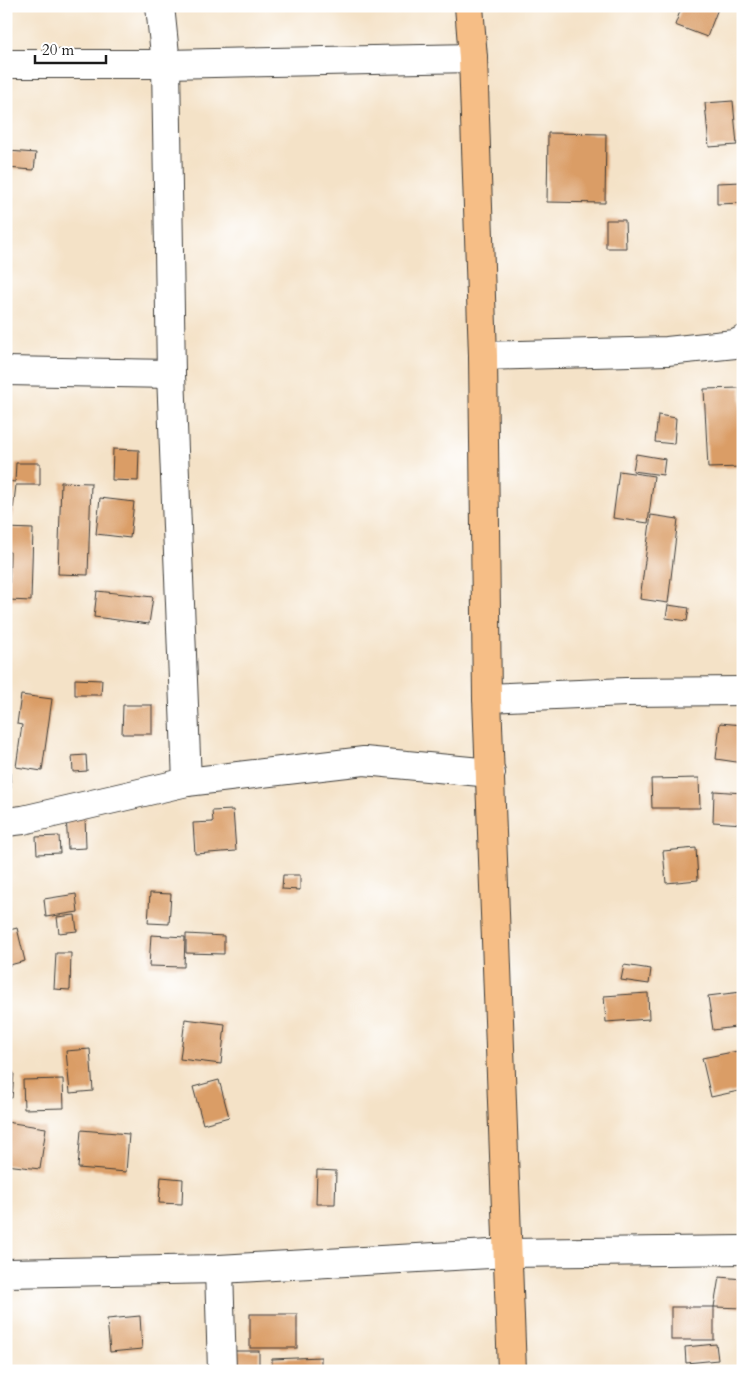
<svg xmlns="http://www.w3.org/2000/svg" width="749" height="1377" viewBox="0 0 749 1377" font-family="Cardo,serif">
	<rect width="100%" height="100%" fill="#fff"/>
	<filter id="ink" filterUnits="userSpaceOnUse"><feTurbulence type="fractalNoise" baseFrequency=".02" numOctaves="2"/><feDisplacementMap in="SourceGraphic" scale="10" xChannelSelector="R" yChannelSelector="G"/><feConvolveMatrix kernelMatrix="1 2 1 2 8 2 1 2 1" color-interpolation-filters="sRGB"/></filter>
	<filter id="wash" filterUnits="userSpaceOnUse"><feTurbulence type="fractalNoise" baseFrequency=".0096" numOctaves="4" result="noise"/><feDisplacementMap in="SourceGraphic" scale="20" xChannelSelector="R" yChannelSelector="G"/><feGaussianBlur stdDeviation="1.12" result="paint"/><feColorMatrix in="noise" values="0 0 0 0 0 0 0 0 0 0 0 0 0 0 0 0 0 1.4 0 .05"/><feComposite in="paint" operator="in"/></filter>
	<g filter="url(#wash)">
		<rect width="100%" height="100%" fill="#f4e2c7"/>
		<g id="blocks">
			<g fill="#da9d66">
				<polygon points="682,6 719,6 707,37 675,25"/>
				<polygon points="733,101 737,145 709,147 705,103"/>
				<polygon points="548,133 606,134 605,203 547,202"/>
				<polygon points="8,151 36,153 34,170 6,168"/>
				<polygon points="743,182 743,203 717,204 717,183"/>
				<polygon points="606,220 625,220 626,248 606,248"/>
				<polygon points="740,388 743,467 708,468 704,389"/>
				<polygon points="658,415 676,418 674,444 655,442"/>
				<polygon points="113,449 139,450 138,481 112,480"/>
				<polygon points="636,454 665,459 663,475 633,471"/>
				<polygon points="16,463 40,463 40,485 16,485 11,527 6,527 6,481 15,482"/>
				<polygon points="619,471 654,476 648,523 613,518"/>
				<polygon points="61,482 91,483 88,575 58,574"/>
				<polygon points="100,498 134,502 130,538 96,534"/>
				<polygon points="651,515 678,519 668,603 640,599"/>
				<polygon points="6,528 33,529 31,601 9,600 10,552 6,552"/>
				<polygon points="97,591 153,597 149,624 94,617"/>
				<polygon points="668,605 689,608 687,621 666,618"/>
				<polygon points="75,679 102,680 101,695 75,695"/>
				<polygon points="21,695 52,699 42,771 16,767 22,725 17,724"/>
				<polygon points="123,705 152,705 152,734 122,734"/>
				<polygon points="720,723 743,725 743,763 716,759"/>
				<polygon points="86,755 87,771 73,772 72,756"/>
				<polygon points="6,770 10,770 11,788 6,788"/>
				<polygon points="699,778 700,808 652,808 651,779"/>
				<polygon points="714,791 743,793 743,824 713,822"/>
				<polygon points="233,810 236,851 195,854 193,823 213,822 212,811"/>
				<polygon points="66,815 85,815 86,848 68,849"/>
				<polygon points="59,836 60,853 37,854 36,837"/>
				<polygon points="696,848 698,880 666,883 663,851"/>
				<polygon points="283,875 300,875 300,890 282,889"/>
				<polygon points="150,893 171,894 169,924 148,923"/>
				<polygon points="76,894 78,912 46,917 44,899"/>
				<polygon points="75,915 77,931 59,933 57,917"/>
				<polygon points="17,928 25,961 6,966 6,931"/>
				<polygon points="186,934 224,936 224,954 186,953"/>
				<polygon points="151,935 185,937 184,967 149,966"/>
				<polygon points="56,953 71,953 70,990 54,989"/>
				<polygon points="624,965 651,969 649,984 621,980"/>
				<polygon points="741,992 743,1026 713,1030 708,996"/>
				<polygon points="648,993 649,1019 606,1022 604,996"/>
				<polygon points="185,1019 225,1024 221,1064 180,1059"/>
				<polygon points="90,1049 93,1091 70,1093 66,1051"/>
				<polygon points="743,1050 743,1090 711,1097 702,1058"/>
				<polygon points="6,1072 14,1073 12,1098 6,1097"/>
				<polygon points="63,1079 64,1108 24,1109 23,1080"/>
				<polygon points="219,1080 229,1117 203,1124 193,1087"/>
				<polygon points="6,1122 46,1128 40,1169 6,1165"/>
				<polygon points="81,1130 129,1134 126,1172 78,1168"/>
				<polygon points="317,1170 336,1171 335,1204 316,1204"/>
				<polygon points="161,1177 183,1179 182,1204 159,1203"/>
				<polygon points="719,1277 743,1279 743,1308 714,1307"/>
				<rect x="671" y="1307" width="43" height="33"/>
				<rect x="250" y="1314" width="47" height="34"/>
				<polygon points="140,1316 142,1349 110,1352 107,1319"/>
				<polygon points="716,1344 718,1360 686,1363 685,1347"/>
				<rect x="234" y="1351" width="25" height="20"/>
				<polygon points="321,1357 321,1371 272,1371 272,1359"/>
			</g>
		</g>
	</g>
	<g filter="url(#ink)">
		<use href="#blocks" fill-opacity="0" stroke="#3c3a36" stroke-width="1"/>
		<g fill="none" stroke-linecap="round" stroke-linejoin="round">
			<defs>
				<g id="minor">
					<polyline points="160,6 166,64 171,374 187,782"/>
					<polyline points="6,64 166,64 473,58"/>
					<polyline points="483,356 667,351 735,344 743,340"/>
					<polyline points="6,371 171,374"/>
					<polyline points="487,698 626,692 743,691"/>
					<polyline points="6,822 23,820 187,782 364,761 491,773"/>
					<polyline points="219,1269 222,1371"/>
					<polyline points="6,1273 219,1269 508,1253 743,1250"/>
				</g>
				<polyline id="major" points="469,6 473,58 483,356 487,698 512,1371"/>
			</defs>
			<use href="#minor" stroke="#3c3a36" stroke-width="30"/>
			<use href="#major" stroke="#3c3a36" stroke-width="30"/>
			<use href="#minor" stroke="#fff" stroke-width="28"/>
			<use href="#major" stroke="#f6be86" stroke-width="28"/>
		</g>
	</g>
	<rect width="749" height="1377" fill="none" stroke="#fff" stroke-width="25"/>
	<path d="M35 55v8h71v-8" fill="none" stroke="#1c1c1c" stroke-width="2.5"/>
	<text x="42" y="55" font-size="15" fill="#1c1c1c" stroke="#ffffff" stroke-width="4" paint-order="stroke">20 m</text>
</svg>
